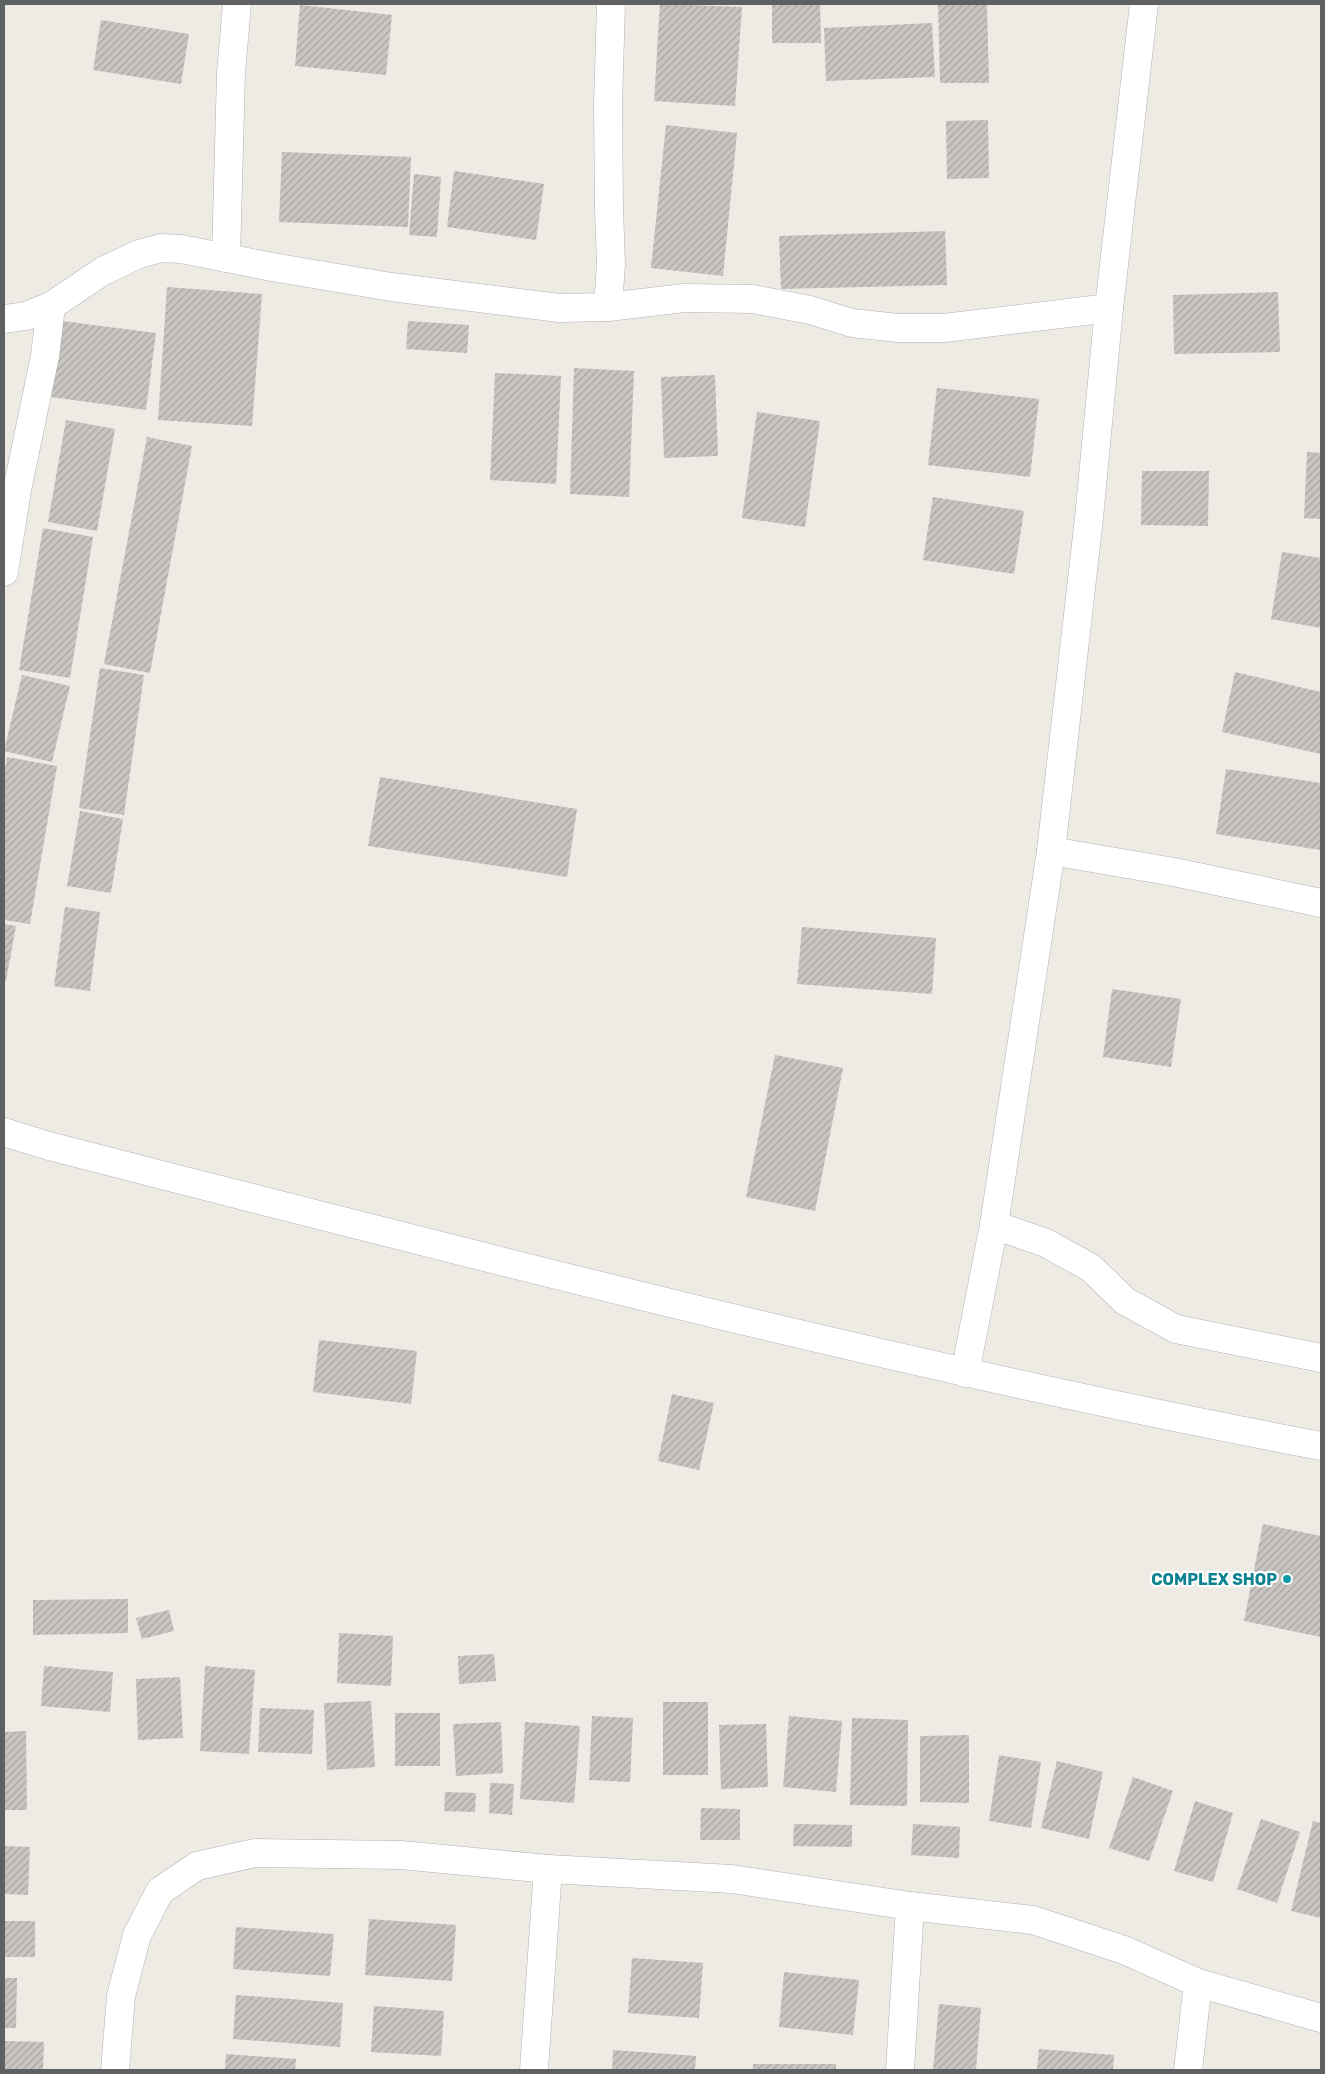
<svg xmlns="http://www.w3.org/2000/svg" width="1325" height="2074" viewBox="0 0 1325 2074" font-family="Rubik,sans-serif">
	<defs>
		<pattern id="building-hatch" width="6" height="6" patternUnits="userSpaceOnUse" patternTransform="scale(1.25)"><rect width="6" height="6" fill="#c9c6c2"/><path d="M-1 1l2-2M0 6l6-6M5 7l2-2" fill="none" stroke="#a6a4a1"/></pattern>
	</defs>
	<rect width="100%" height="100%" fill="#eeebe5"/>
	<g fill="url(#building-hatch)">
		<polygon points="660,4 742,7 735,106 654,101"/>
		<polygon points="772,4 820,4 821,43 772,43"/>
		<polygon points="938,4 987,4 989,83 940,83"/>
		<polygon points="300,5 392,15 386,75 295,66"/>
		<polygon points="101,20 189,34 181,84 93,70"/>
		<polygon points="932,23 935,77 826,81 824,28"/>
		<polygon points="988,120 989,178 947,179 946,121"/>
		<polygon points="666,125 737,133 723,276 651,268"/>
		<polygon points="282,152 411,157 408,227 279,222"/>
		<polygon points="454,171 544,184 536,240 447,227"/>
		<polygon points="414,174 441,177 437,237 409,235"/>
		<polygon points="945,231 947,285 781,289 779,236"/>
		<polygon points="167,287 262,294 252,426 158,420"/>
		<polygon points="1278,292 1280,352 1174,354 1173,295"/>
		<polygon points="62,321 156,333 146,410 51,397"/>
		<polygon points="408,321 469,325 467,353 406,349"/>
		<polygon points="574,368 634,371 629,497 570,494"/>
		<polygon points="495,373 561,376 556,484 490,480"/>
		<polygon points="715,375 718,456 664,458 661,377"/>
		<polygon points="937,388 1039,399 1030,477 928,465"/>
		<polygon points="757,412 820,421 805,527 742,518"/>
		<polygon points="66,420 115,429 97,531 48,522"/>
		<polygon points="147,437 192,446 150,673 104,664"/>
		<polygon points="1307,452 1321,453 1321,519 1304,518"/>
		<polygon points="1142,471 1209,471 1208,526 1141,525"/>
		<polygon points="933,497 1024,511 1014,574 923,560"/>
		<polygon points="43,528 93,537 70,678 19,670"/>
		<polygon points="1282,552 1321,558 1321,628 1271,619"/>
		<polygon points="100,668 144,675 124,815 79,808"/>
		<polygon points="1235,672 1321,692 1321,754 1222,732"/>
		<polygon points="22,675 70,686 52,762 4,751"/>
		<polygon points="7,757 57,766 30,924 4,920 4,776"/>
		<polygon points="1226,769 1321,783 1321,850 1216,834"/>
		<polygon points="380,777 577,809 567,877 368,846"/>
		<polygon points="80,811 123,819 111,893 67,886"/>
		<polygon points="65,907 100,912 90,991 54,986"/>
		<polygon points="4,924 16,926 6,981 4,981"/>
		<polygon points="802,927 936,938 932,994 797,984"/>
		<polygon points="1112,989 1181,999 1171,1067 1103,1057"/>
		<polygon points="775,1055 843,1068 815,1211 746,1197"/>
		<polygon points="319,1340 417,1351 411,1404 313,1392"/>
		<polygon points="672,1394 714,1403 699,1470 658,1461"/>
		<polygon points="1263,1524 1321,1536 1321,1637 1244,1621"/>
		<polygon points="128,1599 128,1633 33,1635 33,1600"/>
		<polygon points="169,1610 174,1631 142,1639 136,1618"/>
		<polygon points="339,1633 393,1636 391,1686 337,1683"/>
		<polygon points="494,1654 496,1681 459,1684 458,1656"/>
		<polygon points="44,1666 113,1672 110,1712 41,1706"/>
		<polygon points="205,1666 255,1670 249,1754 200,1751"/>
		<polygon points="180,1677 183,1738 138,1740 136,1679"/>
		<polygon points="371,1701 375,1767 327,1770 324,1703"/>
		<rect x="663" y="1702" width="45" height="73"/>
		<polygon points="260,1708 314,1710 312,1754 258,1752"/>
		<rect x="395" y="1713" width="45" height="53"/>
		<polygon points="592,1716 633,1718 630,1782 589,1780"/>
		<polygon points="789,1716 842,1721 836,1792 783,1787"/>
		<polygon points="852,1718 908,1720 907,1806 850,1805"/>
		<polygon points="501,1722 503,1773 456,1776 453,1724"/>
		<polygon points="525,1722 580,1726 574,1803 520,1799"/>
		<polygon points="766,1724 768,1787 721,1789 719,1725"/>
		<polygon points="26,1731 27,1810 4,1810 4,1732"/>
		<polygon points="969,1735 969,1803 920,1802 920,1736"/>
		<polygon points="999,1755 1041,1762 1031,1828 989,1821"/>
		<polygon points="1057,1761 1103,1772 1089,1839 1041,1828"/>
		<polygon points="1133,1777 1173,1791 1149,1861 1109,1848"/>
		<polygon points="490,1783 514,1784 512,1815 489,1813"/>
		<polygon points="445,1792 476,1793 475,1812 444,1811"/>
		<polygon points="1195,1801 1233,1813 1213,1882 1174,1871"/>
		<polygon points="701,1808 740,1809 740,1840 700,1840"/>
		<polygon points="1261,1819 1300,1832 1277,1903 1237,1889"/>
		<polygon points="1313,1821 1321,1823 1321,1918 1291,1911"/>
		<polygon points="794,1824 852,1825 852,1847 793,1846"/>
		<polygon points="913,1824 960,1827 959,1858 911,1855"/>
		<polygon points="4,1846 30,1847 28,1895 4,1894"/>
		<polygon points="369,1919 456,1925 452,1981 365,1975"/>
		<rect x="4" y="1921" width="31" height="36"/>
		<polygon points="236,1927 334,1934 330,1976 233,1969"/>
		<polygon points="632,1958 703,1963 699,2018 628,2013"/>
		<polygon points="784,1972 859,1980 853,2035 779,2027"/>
		<polygon points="4,1978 17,1978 16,2028 4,2028"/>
		<polygon points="236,1995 343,2003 340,2047 233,2039"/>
		<polygon points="939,2004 981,2008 976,2070 933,2070"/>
		<polygon points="374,2006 444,2011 441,2056 371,2052"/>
		<polygon points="4,2041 44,2042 43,2070 4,2070"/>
		<polygon points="1039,2049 1114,2055 1113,2070 1037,2070"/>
		<polygon points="613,2050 696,2056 695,2070 612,2070"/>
		<polygon points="226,2054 296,2059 295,2070 225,2070"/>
		<rect x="753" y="2064" width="83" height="6"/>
	</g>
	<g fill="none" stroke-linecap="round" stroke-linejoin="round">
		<defs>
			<g id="minor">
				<polyline points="226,258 231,73 237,4"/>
				<polyline points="608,307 611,264 609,210 608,104 611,4"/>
				<polyline points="4,319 26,316 51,306 103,271 139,254 161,248 181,249 272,267 391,287 559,308 608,307 684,298 753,299 810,310 852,323 898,328 944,328 1109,308"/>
				<polyline points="4,572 17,490 45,356 51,306"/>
				<polyline points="1051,851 1174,872 1321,903"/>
				<polyline points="994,1225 1046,1243 1091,1268 1125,1301 1176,1329 1321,1358"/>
				<polyline points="965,1373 994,1225 1051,851 1089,518 1109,308 1144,4"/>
				<polyline points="115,2070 121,1996 137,1935 160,1891 197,1866 255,1853 401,1855 548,1869 732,1879 910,1906 1033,1920 1124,1950 1198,1983 1321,2018"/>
				<polyline points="534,2070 548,1869"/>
				<polyline points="900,2070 910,1906"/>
				<polyline points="1188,2070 1198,1983"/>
			</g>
			<path id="tertiary" d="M 4,1132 L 49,1146 C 471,1254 893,1365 1321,1446"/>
		</defs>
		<use href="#minor" stroke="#b0b3b6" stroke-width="29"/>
		<use href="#tertiary" stroke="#b0b3b6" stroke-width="29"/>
		<use href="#minor" stroke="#fff" stroke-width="28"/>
		<use href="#tertiary" stroke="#fff" stroke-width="28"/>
	</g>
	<circle fill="#0f9aa8" stroke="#fff" stroke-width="2" cx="1287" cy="1579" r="5"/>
	<g text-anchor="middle" stroke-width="4.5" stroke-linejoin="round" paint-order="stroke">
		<g font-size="16" font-weight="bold" fill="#0d838f" stroke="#fff" text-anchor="end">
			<text x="1277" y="1585">COMPLEX SHOP</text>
		</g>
	</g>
	<rect width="1325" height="2074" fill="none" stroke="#5d6164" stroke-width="10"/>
</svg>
